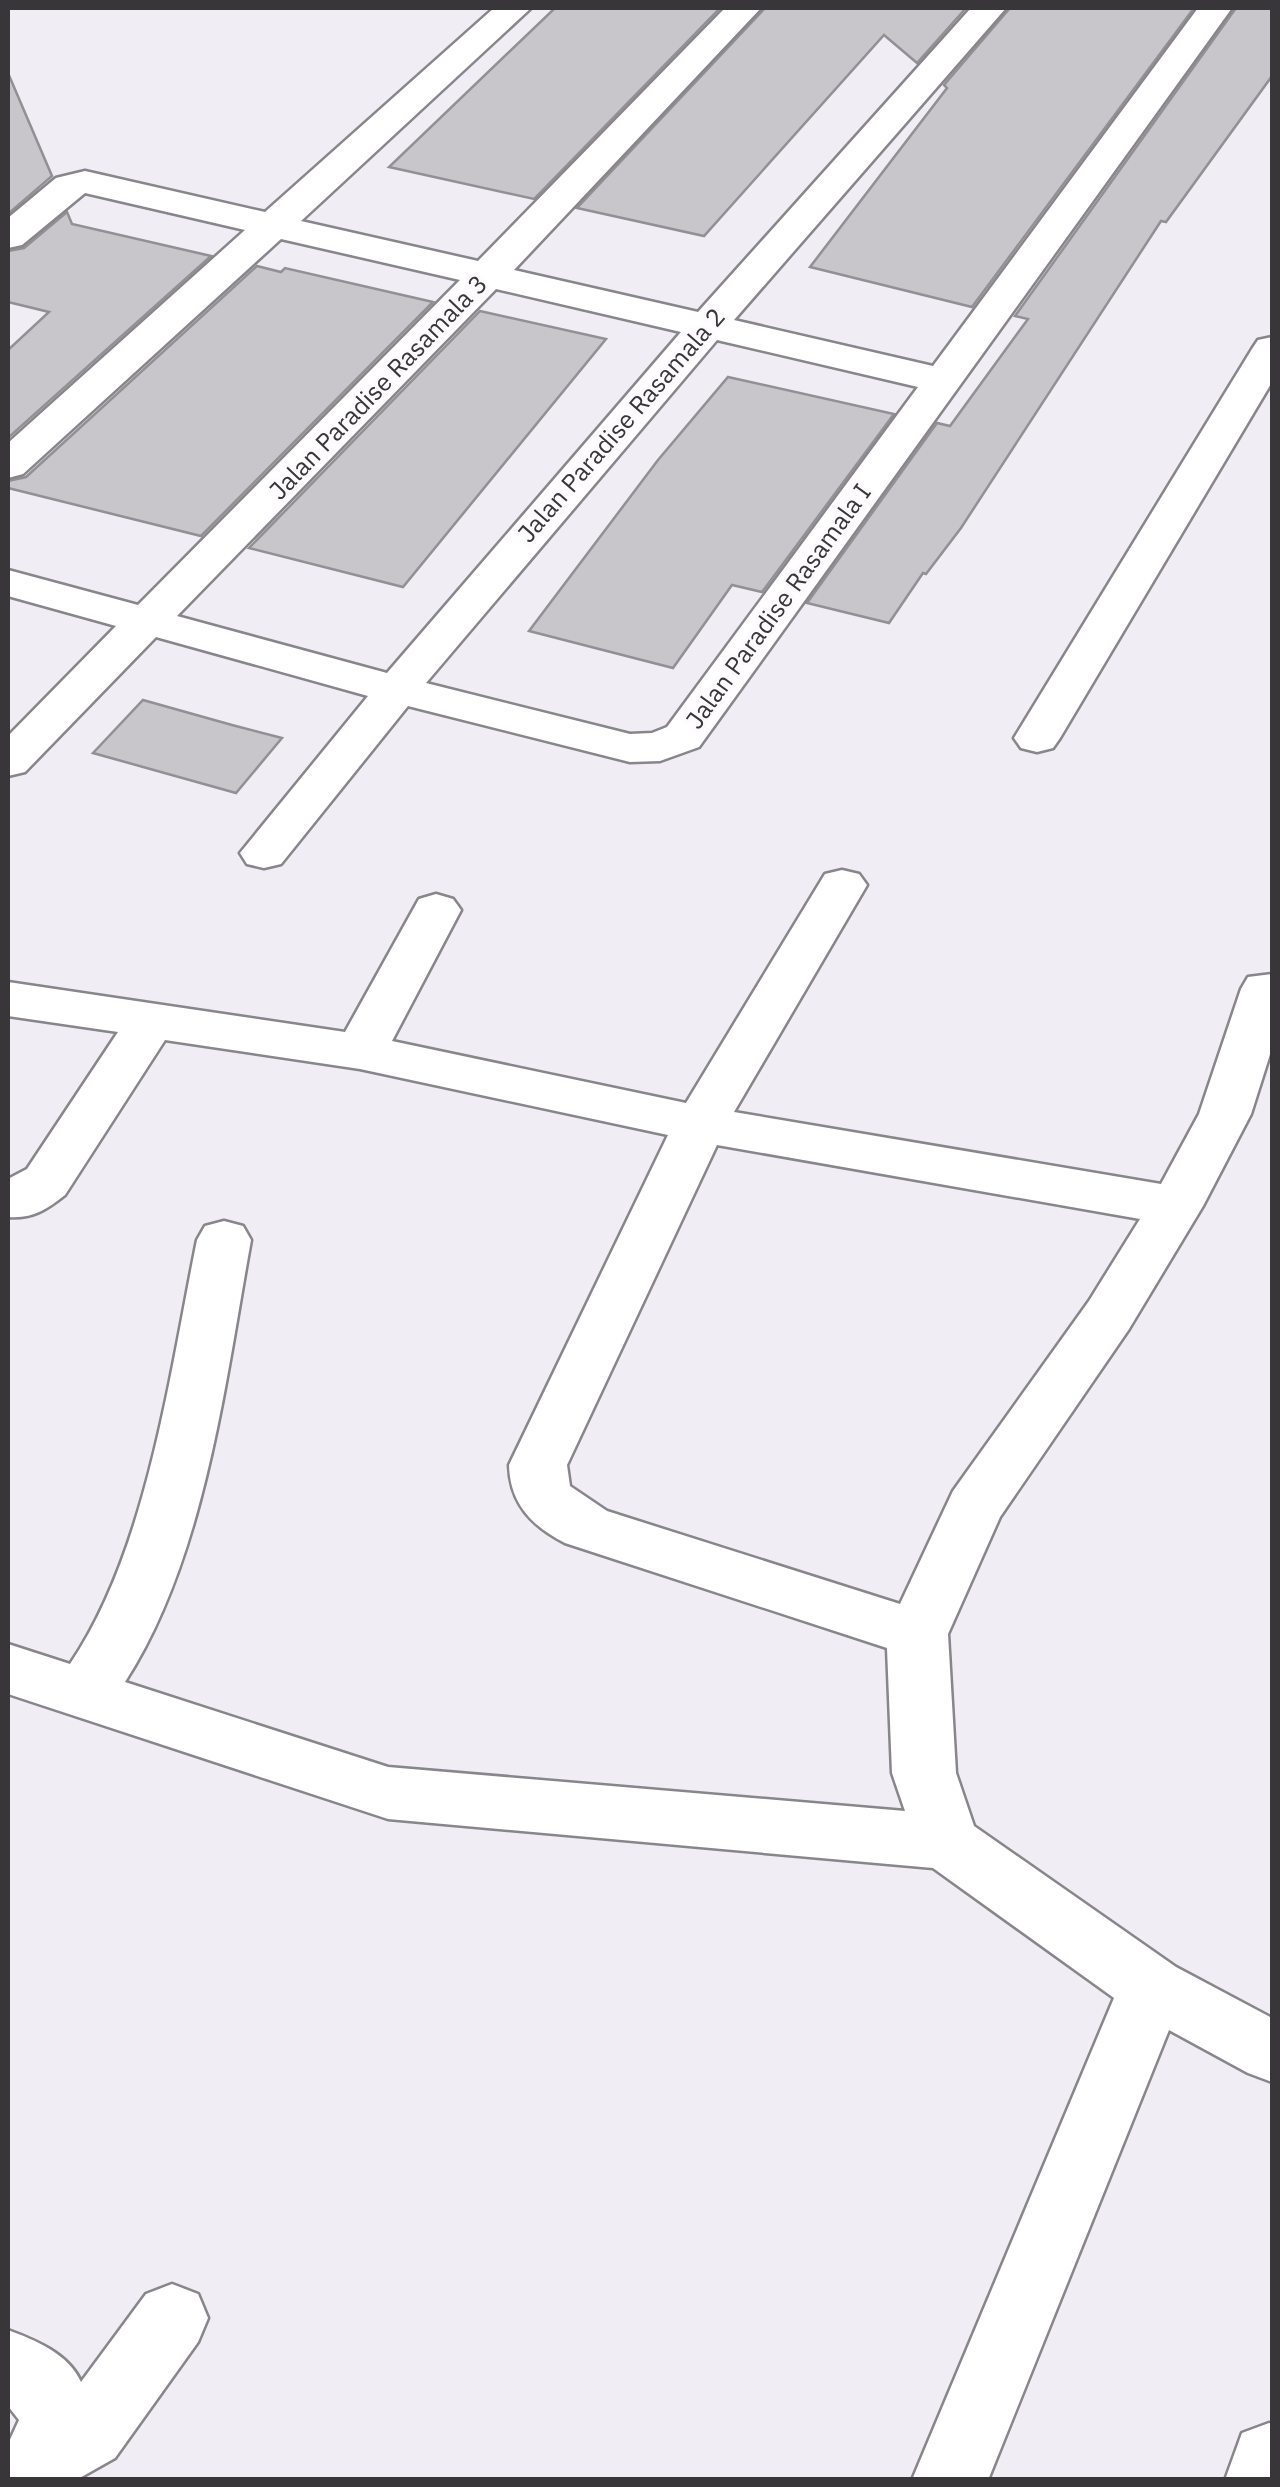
<svg xmlns="http://www.w3.org/2000/svg" width="1280" height="2487" viewBox="0 0 1280 2487" font-family="'IBM Plex Sans',sans-serif">
	<rect width="100%" height="100%" fill="#f1edf4"/>
	<g fill="#c8c5cb" stroke="#928f95" stroke-width="2.5">
		<polygon points="555,8 720,8 534,199 389,167"/>
		<polygon points="765,8 966,8 917,63 884,35 704,236 577,208"/>
		<polygon points="1010,8 1194,8 972,307 810,267 947,88 944,85"/>
		<polygon points="1236,8 1272,8 1272,76 1166,222 1161,221 961,528 926,574 923,573 889,623 807,603 937,423 950,426 1028,319 1015,316"/>
		<polygon points="8,73 52,176 8,214"/>
		<polygon points="67,212 72,224 211,256 8,438 8,350 49,312 8,302 8,251 24,248"/>
		<polygon points="257,266 281,272 285,268 433,302 201,536 8,488 8,481 26,477"/>
		<polygon points="480,311 606,339 403,587 249,548"/>
		<polygon points="728,377 894,414 762,592 732,585 673,668 529,631 658,460"/>
		<polygon points="143,700 232,725 282,738 236,793 93,753"/>
	</g>
	<g fill="none" stroke-linecap="round" stroke-linejoin="round">
		<defs>
			<g id="minor">
				<path d="M 494,8 L 531,8 L 301,221 L 478,261 L 725,8 L 761,8 L 514,270 L 698,312 L 971,8 L 1006,8 L 734,320 L 933,366 L 1198,8 L 1232,8 L 699,747 L 660,761 L 630,762 L 408,706 L 281,864 L 264,868 L 247,864 L 240,853 L 368,696 L 156,637 L 25,772 L 8,776 L 8,736 L 116,626 L 8,596 L 8,570 L 138,605 L 460,280 L 281,239 L 23,474 L 8,478 L 8,443 L 245,230 L 85,193 L 22,245 L 8,248 L 8,218 L 56,178 L 85,171 L 265,212 ZM 496,289 L 681,332 L 387,673 L 177,616 ZM 717,340 L 918,387 L 667,727 L 652,733 L 630,734 L 426,683 Z"/>
				<polygon points="1272,337 1272,382 1060,738 1053,748 1037,752 1021,748 1014,738 1252,349 1258,340"/>
				<path d="M 842,870 L 859,874 L 867,885 L 734,1112 L 1161,1184 L 1199,1114 L 1241,989 L 1248,977 L 1272,974 L 1272,1048 L 1251,1114 L 1203,1206 L 1129,1329 L 1000,1517 L 948,1634 L 956,1773 L 974,1826 L 1176,1967 L 1272,2018 L 1272,2082 L 1248,2073 L 1169,2030 L 988,2480 L 912,2480 L 1114,1998 L 933,1868 L 388,1819 L 8,1694 L 8,1644 L 70,1664 C 147,1551 170,1373 197,1240 L 205,1226 L 224,1221 L 243,1226 L 251,1240 C 225,1383 205,1558 125,1682 L 388,1767 L 905,1811 L 892,1773 L 887,1648 L 565,1543 C 532,1526 510,1504 509,1465 L 668,1135 L 360,1069 L 165,1040 L 65,1195 C 46,1210 32,1219 8,1217 L 8,1179 L 27,1169 L 118,1032 L 8,1016 L 8,982 L 345,1032 L 419,899 L 436,894 L 453,899 L 461,910 L 392,1041 L 686,1103 L 825,874 ZM 717,1145 L 1140,1219 L 1089,1301 L 953,1491 L 900,1604 L 607,1511 L 570,1486 L 567,1465 Z"/>
				<path d="M 172,2284 L 198,2294 L 208,2318 L 198,2342 L 115,2458 L 76,2480 L 8,2480 L 8,2444 L 19,2420 L 8,2406 L 8,2330 C 35,2340 69,2354 81,2382 L 146,2294 Z"/>
				<polygon points="1269,2423 1272,2424 1272,2480 1225,2480 1242,2433"/>
			</g>
		</defs>
		<use href="#minor" stroke="#88858b" stroke-width="5"/>
		<use href="#minor" fill="#fff" fill-rule="evenodd"/>
	</g>
	<g text-anchor="middle" stroke-width="8" stroke-linejoin="round" paint-order="stroke">
		<g font-size="25" fill="#383639" stroke="#fdfbfe">
			<text transform="translate(378 387) rotate(-46)" y="9">Jalan Paradise Rasamala 3</text>
			<text transform="translate(621 425) rotate(-49)" y="9">Jalan Paradise Rasamala 2</text>
			<text transform="translate(778 606) rotate(-54)" y="9">Jalan Paradise Rasamala I</text>
		</g>
	</g>
	<rect width="1280" height="2487" fill="none" stroke="#383639" stroke-width="20"/>
</svg>
